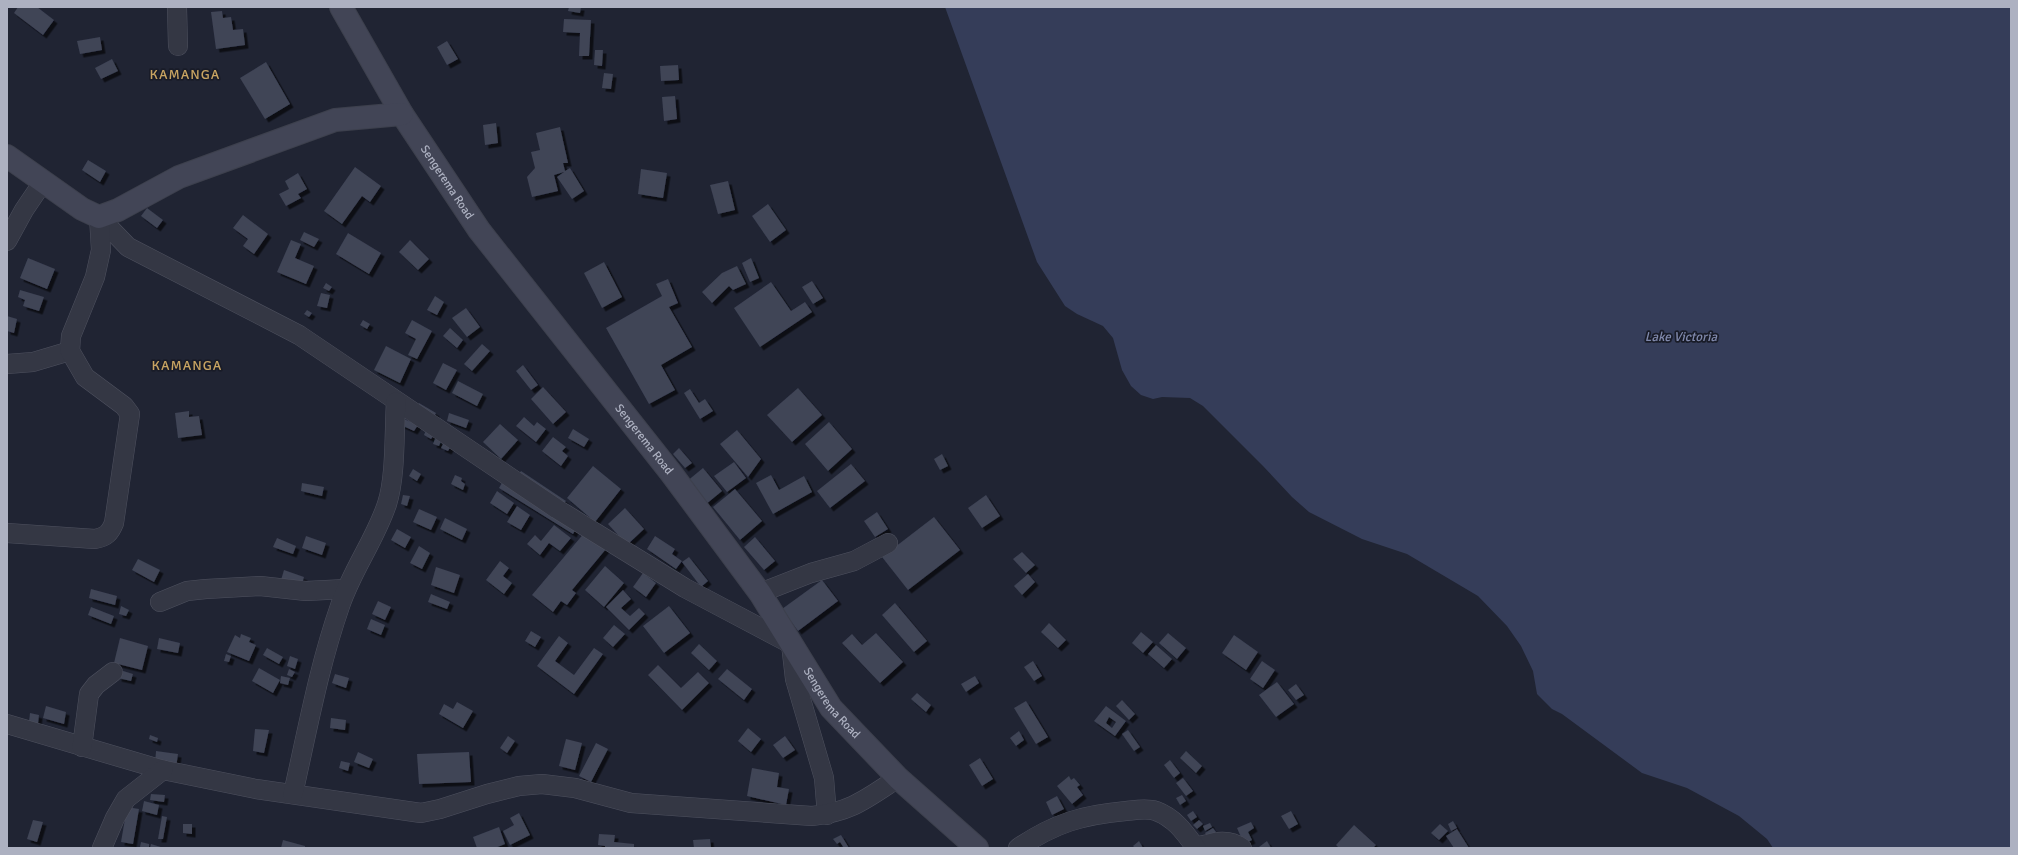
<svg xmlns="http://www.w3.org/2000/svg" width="2018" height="855" viewBox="0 0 2018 855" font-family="Signika,sans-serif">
	<defs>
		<filter id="shadow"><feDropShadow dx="3.5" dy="3.5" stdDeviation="0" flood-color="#0009"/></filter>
	</defs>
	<rect width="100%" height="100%" fill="#202433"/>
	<polygon fill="#353d59" points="945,7 2011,7 2011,848 1773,848 1767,839 1739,816 1687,788 1642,773 1562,714 1552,709 1537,694 1533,671 1521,646 1507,626 1478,596 1407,554 1362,539 1309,512 1292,497 1263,466 1203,406 1190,398 1162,397 1153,399 1141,395 1131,386 1122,370 1113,338 1103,326 1077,314 1065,306 1037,262"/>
	<g fill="#3f4456" fill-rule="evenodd" filter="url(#shadow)">
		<polygon points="18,7 37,7 54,20 43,35 14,13"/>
		<polygon points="569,7 581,7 580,13 568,11"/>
		<polygon points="222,11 223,18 231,17 233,30 243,29 245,45 216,49 211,12"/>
		<polygon points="564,19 591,20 589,56 579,56 580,33 563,32"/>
		<polygon points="100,37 102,50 80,54 77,41"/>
		<polygon points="447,41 458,59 447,65 437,47"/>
		<polygon points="595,50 603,50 602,66 594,65"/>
		<polygon points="112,59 118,71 101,79 95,68"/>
		<polygon points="266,62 290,104 265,119 240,78"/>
		<polygon points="678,65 679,80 661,81 660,66"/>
		<polygon points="604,73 613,74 611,89 602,88"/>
		<polygon points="675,96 677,119 664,121 662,97"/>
		<polygon points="496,123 498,143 485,145 483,125"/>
		<polygon points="560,127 568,163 563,163 565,171 570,168 584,191 572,199 557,177 564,172 554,175 558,191 532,197 527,177 535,168 531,152 540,150 536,133"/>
		<polygon points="88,160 106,171 100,182 82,170"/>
		<polygon points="355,167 381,186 370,202 362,196 342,224 324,211"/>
		<polygon points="641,169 667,173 663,198 638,194"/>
		<polygon points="298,173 307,189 298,194 301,198 286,206 279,194 289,189 285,181"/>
		<polygon points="728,181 735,210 718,214 710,185"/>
		<polygon points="768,204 786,230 770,242 752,216"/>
		<polygon points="147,208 163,220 157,228 141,216"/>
		<polygon points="243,215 268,234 254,254 243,246 248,239 233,228"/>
		<polygon points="304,232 319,239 314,247 300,240"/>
		<polygon points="348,233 381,253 369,274 336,254"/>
		<polygon points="291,240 301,244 295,258 314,266 306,284 277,272"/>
		<polygon points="410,240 429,259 418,270 399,252"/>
		<polygon points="28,258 55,269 47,289 20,278"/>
		<polygon points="751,258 759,278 750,282 742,263"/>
		<polygon points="604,262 622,297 602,308 584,273"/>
		<polygon points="737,266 746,284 733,290 729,286 712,303 702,292 722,273"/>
		<polygon points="668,279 678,303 669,307 692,347 661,365 675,390 649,404 606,328 662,296 656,284"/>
		<polygon points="812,281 823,298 813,304 802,287"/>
		<polygon points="771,282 791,311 805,302 812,312 760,347 734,308"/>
		<polygon points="326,283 332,287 329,291 323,288"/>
		<polygon points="20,290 44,297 39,311 23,306 25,300 18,297"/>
		<polygon points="321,293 330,295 327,308 317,306"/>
		<polygon points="435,296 444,302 437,315 427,310"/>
		<polygon points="466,308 480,327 467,337 452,318"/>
		<polygon points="307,310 312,313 309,317 304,314"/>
		<polygon points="7,316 17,319 14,333 7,331"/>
		<polygon points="363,320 370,324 367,329 360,325"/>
		<polygon points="412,320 432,331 417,359 408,355 416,339 405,333"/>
		<polygon points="450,328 463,340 457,348 443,336"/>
		<polygon points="482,344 490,351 472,371 464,364"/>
		<polygon points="386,346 411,359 400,383 374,370"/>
		<polygon points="443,363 457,370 446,390 433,383"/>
		<polygon points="523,365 538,385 531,390 516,371"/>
		<polygon points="458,381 483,394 477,406 452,393"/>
		<polygon points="543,387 566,412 553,424 531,399"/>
		<polygon points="798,388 822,415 792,442 767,415"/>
		<polygon points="690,389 699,403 705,399 713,411 700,419 684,393"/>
		<polygon points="419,403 436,413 432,420 415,411"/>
		<polygon points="189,411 189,417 199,416 202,435 178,438 175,413"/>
		<polygon points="449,413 469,420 466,428 447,421"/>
		<polygon points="524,417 534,426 537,422 546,429 536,442 516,426"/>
		<polygon points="404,419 418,425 414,431 401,425"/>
		<polygon points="829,422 852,449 828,471 805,444"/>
		<polygon points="500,424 518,440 501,459 483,442"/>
		<polygon points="573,429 589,439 584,447 568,438"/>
		<polygon points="426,430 434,435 431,439 424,435"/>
		<polygon points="737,430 761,459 748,477 720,444"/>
		<polygon points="553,437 566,447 562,451 568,456 561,466 542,451"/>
		<polygon points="435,439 441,441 439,446 433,444"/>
		<polygon points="444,442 451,446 448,451 441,448"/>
		<polygon points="679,448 692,463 685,468 673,454"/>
		<polygon points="942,454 948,466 940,470 934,459"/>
		<polygon points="734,462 746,478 727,492 714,476"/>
		<polygon points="851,464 865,481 830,508 817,491"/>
		<polygon points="593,466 621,489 595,522 567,498"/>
		<polygon points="703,468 722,491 705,505 686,482"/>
		<polygon points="413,469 421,474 417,481 409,476"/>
		<polygon points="521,471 566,501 561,506 517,477"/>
		<polygon points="455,475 462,478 461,481 465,484 463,490 451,484"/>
		<polygon points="771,475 779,490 804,476 812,492 773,514 756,483"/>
		<polygon points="503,481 577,527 573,534 499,488"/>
		<polygon points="302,483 324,487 322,496 301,491"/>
		<polygon points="735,489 762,521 740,540 713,507"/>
		<polygon points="497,491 514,503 507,514 490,503"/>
		<polygon points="403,495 410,496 407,506 401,504"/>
		<polygon points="986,495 1000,516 982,528 968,508"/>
		<polygon points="517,506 530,515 521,530 507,522"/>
		<polygon points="625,508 644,529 627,545 608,524"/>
		<polygon points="419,509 437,517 431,530 413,522"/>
		<polygon points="877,512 888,529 875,537 864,521"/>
		<polygon points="934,517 960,550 908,590 882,557"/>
		<polygon points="445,518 467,529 462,540 440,529"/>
		<polygon points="554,525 571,538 560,551 549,543 540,555 527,544 535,535 541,541"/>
		<polygon points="397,529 411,537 405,548 391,540"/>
		<polygon points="585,532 606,549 572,590 576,593 567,605 561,601 553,612 532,595"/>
		<polygon points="306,536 326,543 322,555 302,548"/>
		<polygon points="655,536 675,549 672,554 682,561 676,569 647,549"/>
		<polygon points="755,537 775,561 764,570 744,547"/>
		<polygon points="277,538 296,546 293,554 273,547"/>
		<polygon points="419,546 430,553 422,569 410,563"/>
		<polygon points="1022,552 1035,565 1026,573 1013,559"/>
		<polygon points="689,557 708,581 701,587 682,562"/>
		<polygon points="138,559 160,570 154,582 132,570"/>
		<polygon points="500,561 509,568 503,576 512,583 504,594 486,580"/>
		<polygon points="605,566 624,583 604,607 585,590"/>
		<polygon points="436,567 460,575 454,593 431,585"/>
		<polygon points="284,570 304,577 301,587 281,580"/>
		<polygon points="643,573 656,583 646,597 633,587"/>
		<polygon points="1028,574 1035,582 1022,595 1014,586"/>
		<polygon points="822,580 838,601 798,631 782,609"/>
		<polygon points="91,589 117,596 115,605 89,598"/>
		<polygon points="623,590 631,599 621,608 630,616 639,608 645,614 629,630 606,607"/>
		<polygon points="431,594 450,602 447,609 428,602"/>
		<polygon points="378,601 391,607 385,620 372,614"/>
		<polygon points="895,603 927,641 914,652 882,615"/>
		<polygon points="121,606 129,610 126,616 119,614"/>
		<polygon points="669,606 690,633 664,653 643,626"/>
		<polygon points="91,607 114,616 111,624 88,615"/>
		<polygon points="371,619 385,625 381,635 367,629"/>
		<polygon points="1049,623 1066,640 1058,648 1041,632"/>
		<polygon points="614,625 625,634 613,647 603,638"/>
		<polygon points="531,631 541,637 535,647 525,641"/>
		<polygon points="1141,632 1153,642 1143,653 1132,643"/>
		<polygon points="876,633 903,662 880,683 842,643 852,634 862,645"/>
		<polygon points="1168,633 1186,648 1177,659 1159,643"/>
		<polygon points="241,634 251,638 249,642 256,645 249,661 227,652 235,635 240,638"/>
		<polygon points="1234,635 1258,652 1246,670 1222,653"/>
		<polygon points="559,636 568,643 555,661 574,675 594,648 603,654 574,694 537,666"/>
		<polygon points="120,638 148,646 142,670 114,663"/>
		<polygon points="159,638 180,643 178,653 157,649"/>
		<polygon points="699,644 717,661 709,670 691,653"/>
		<polygon points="1156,645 1172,659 1164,668 1148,654"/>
		<polygon points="267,648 283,657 279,664 263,655"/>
		<polygon points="226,654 231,656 229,662 224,661"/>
		<polygon points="290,656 298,659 295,669 287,666"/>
		<polygon points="1033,661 1042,676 1034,681 1024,667"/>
		<polygon points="1262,661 1275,670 1263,688 1250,679"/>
		<polygon points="658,665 681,688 698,672 709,683 682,710 648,675"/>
		<polygon points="259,668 280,680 273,693 252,681"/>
		<polygon points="289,669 295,672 292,677 287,675"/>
		<polygon points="727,669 752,689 744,700 718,679"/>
		<polygon points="120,670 133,674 131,681 118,678"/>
		<polygon points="335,674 349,678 346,688 332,683"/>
		<polygon points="281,676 290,678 288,685 280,683"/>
		<polygon points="975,676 979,683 966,692 961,684"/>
		<polygon points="1277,682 1294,704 1276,717 1259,695"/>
		<polygon points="1296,684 1304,695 1296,700 1288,690"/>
		<polygon points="917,693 931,705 926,712 911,699"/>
		<polygon points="1122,700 1135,714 1129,720 1116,706"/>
		<polygon points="1026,701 1048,737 1036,744 1014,708"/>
		<polygon points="457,702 473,711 463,728 439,714 444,704 453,709"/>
		<polygon points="46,706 66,712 64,724 43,718"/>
		<path d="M 1106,706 L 1126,721 L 1115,736 L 1094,721 ZM 1109,717 L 1116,722 L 1112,728 L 1106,723 Z"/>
		<polygon points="30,713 39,715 37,732 28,731"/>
		<polygon points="331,718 346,720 345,730 330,728"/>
		<polygon points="748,728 761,739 751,752 738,741"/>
		<polygon points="255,729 269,730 264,753 253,751"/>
		<polygon points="1128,730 1140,747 1134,751 1122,734"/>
		<polygon points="1019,731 1024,740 1016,746 1010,738"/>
		<polygon points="150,735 158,738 157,742 149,739"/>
		<polygon points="508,736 515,741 507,753 500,748"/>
		<polygon points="785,736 795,750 783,758 773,745"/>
		<polygon points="566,739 582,743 575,770 559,766"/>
		<polygon points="596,743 608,749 591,782 579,776"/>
		<polygon points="156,751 178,754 176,768 155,765"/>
		<polygon points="1186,751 1202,766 1196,773 1180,758"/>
		<polygon points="358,752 373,759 369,768 354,762"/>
		<polygon points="469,752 471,782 419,784 417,754"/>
		<polygon points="980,758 993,779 982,786 969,765"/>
		<polygon points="1170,760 1180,773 1174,778 1164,765"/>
		<polygon points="341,761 350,763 348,771 339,768"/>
		<polygon points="752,768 779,773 777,787 789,789 786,805 747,796"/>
		<polygon points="1069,776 1071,780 1074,778 1080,785 1077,787 1083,795 1072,804 1057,786"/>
		<polygon points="1183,778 1193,791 1186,796 1176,783"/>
		<polygon points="151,794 165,795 164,802 150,800"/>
		<polygon points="1182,795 1186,801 1180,805 1176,798"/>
		<polygon points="1057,796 1064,809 1052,815 1046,802"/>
		<polygon points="144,801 159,805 157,815 142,811"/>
		<polygon points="127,807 139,809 133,844 121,842"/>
		<polygon points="1193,811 1197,817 1191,821 1187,815"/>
		<polygon points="1291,811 1298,824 1289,829 1281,816"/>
		<polygon points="519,813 530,835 510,845 503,831 514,825 510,818"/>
		<polygon points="162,816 167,817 163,839 158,839"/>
		<polygon points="33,820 43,822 37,842 27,839"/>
		<polygon points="1199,820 1203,824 1197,829 1193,825"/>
		<polygon points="1453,821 1457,828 1451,831 1448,824"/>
		<polygon points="1251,822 1254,828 1248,832 1252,840 1244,844 1237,828"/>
		<polygon points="1210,823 1212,827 1205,831 1203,826"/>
		<polygon points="183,824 192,824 192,834 183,833"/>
		<polygon points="1440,824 1448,831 1439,840 1431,833"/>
		<polygon points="1354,825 1376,845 1373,848 1339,848 1336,845"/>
		<polygon points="499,827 505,844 495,848 477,848 473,837"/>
		<polygon points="1213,828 1216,832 1208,838 1205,833"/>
		<polygon points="1457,829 1469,848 1454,848 1446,836"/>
		<polygon points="599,834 615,835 614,842 634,844 634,848 605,848 605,846 598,845"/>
		<polygon points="841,835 849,848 844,848 840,842 837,844 833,839"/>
		<polygon points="710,839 711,848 694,848 693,840"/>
		<polygon points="283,840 305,846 305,848 281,848"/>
		<polygon points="1139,841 1143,848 1135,848 1133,846"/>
		<polygon points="1267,841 1271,848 1260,848 1259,847"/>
		<polygon points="141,842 149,844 149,848 140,847"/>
		<polygon points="151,844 164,848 150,848"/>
	</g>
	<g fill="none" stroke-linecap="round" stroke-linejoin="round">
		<defs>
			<g id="street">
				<polyline points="177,7 178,46"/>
				<polyline points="99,217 128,247 299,335 557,509 685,588 791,644 795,679 824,778 827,815"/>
				<polyline points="7,241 24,210 43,182"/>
				<polyline points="7,364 33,362 70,351"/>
				<path d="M 7,533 L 95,539 C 106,537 110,533 114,523 L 130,414 L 124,406 L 85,377 L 70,351 L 71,336 L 95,277 L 101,250 L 99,217"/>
				<polyline points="760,593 811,573 854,561 888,543"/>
				<polyline points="160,602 187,591 206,589 260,586 306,591 346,589"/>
				<path d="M 7,724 L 163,770 L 256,789 L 421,813 L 440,809 L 487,794 L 519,786 L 542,784 L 575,788 L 631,803 L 812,816 C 851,812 866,799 898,778"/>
				<polyline points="82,747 89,694 96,685 113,672"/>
				<path d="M 293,794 C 307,732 319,666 340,606 C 352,570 375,540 387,504 C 396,476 394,432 396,402"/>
				<path d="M 1196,847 C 1212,843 1227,837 1242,848"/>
				<polyline points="102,848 115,818 126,799 163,770"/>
				<path d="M 1018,848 C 1055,823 1082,815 1126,811 C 1136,810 1147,808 1156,811 C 1175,818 1185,833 1196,848"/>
			</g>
			<g id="secondary">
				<path id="s1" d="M 341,7 L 402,114 L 479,230 L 671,473 L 760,593 L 831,708 L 898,778 L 977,848"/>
				<polyline points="7,156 82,209 99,217 118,210 179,177 335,120 402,114"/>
			</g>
		</defs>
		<use href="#street" stroke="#4e515f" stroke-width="20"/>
		<use href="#secondary" stroke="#3d404d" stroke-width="24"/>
		<use href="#street" stroke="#343744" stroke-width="19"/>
		<use href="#secondary" stroke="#424556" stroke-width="22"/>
	</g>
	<g text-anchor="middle" stroke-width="3.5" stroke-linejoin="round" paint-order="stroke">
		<g font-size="12" fill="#adb1c1" stroke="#191c28">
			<text dy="4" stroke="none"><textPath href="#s1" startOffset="205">Sengerema Road</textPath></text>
			<text dy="4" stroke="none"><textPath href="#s1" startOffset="529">Sengerema Road</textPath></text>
			<text dy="4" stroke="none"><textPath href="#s1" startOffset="853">Sengerema Road</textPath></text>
		</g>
		<g font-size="13" font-style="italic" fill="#8089ac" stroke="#191c28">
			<text x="1681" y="341">Lake Victoria</text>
		</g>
		<g font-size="14" letter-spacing="1" fill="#c8a462" stroke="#191c28">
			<text x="185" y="79">KAMANGA</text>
			<text x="187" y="370">KAMANGA</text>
		</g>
	</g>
	<rect width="2018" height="855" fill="none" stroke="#adb1c1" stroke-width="16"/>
</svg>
